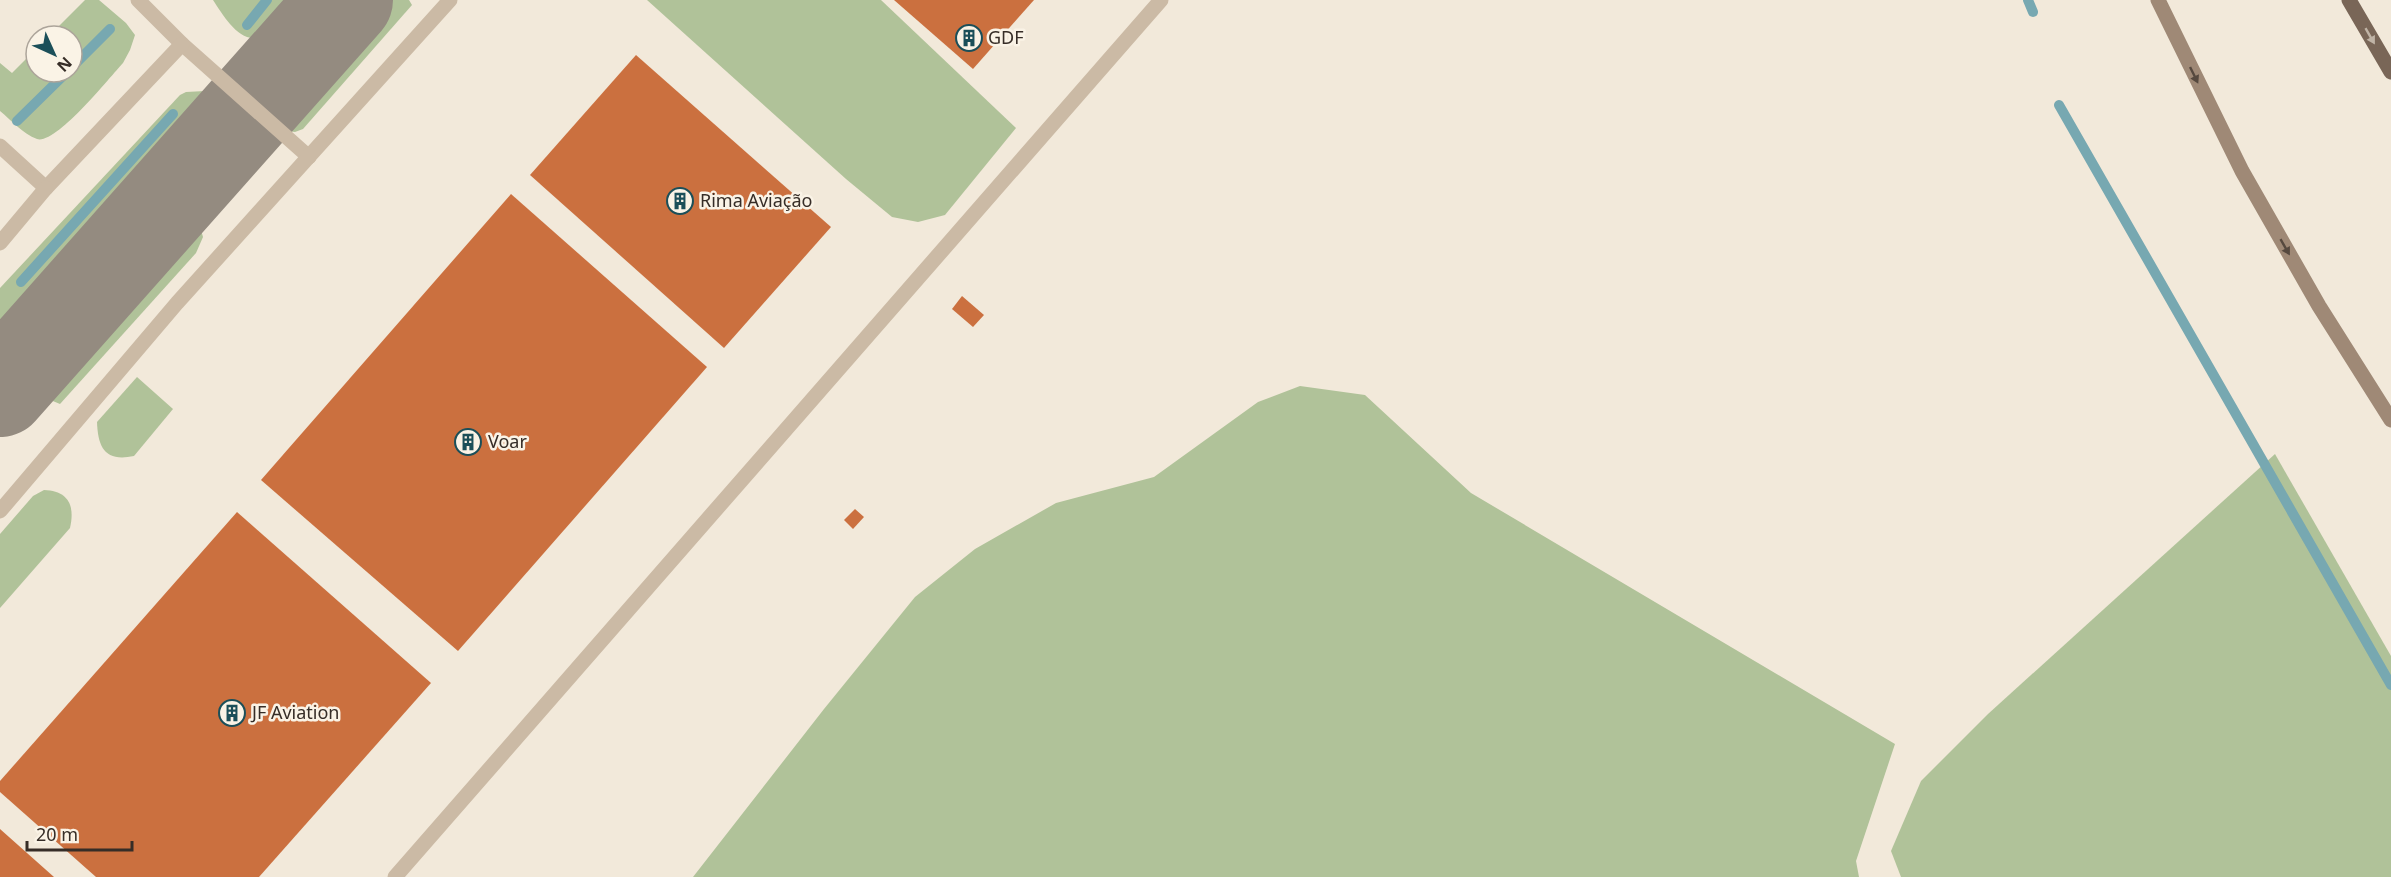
<svg xmlns="http://www.w3.org/2000/svg" width="2391" height="877" viewBox="0 0 2391 877" font-family="'Noto Sans',sans-serif">
	<rect width="100%" height="100%" fill="#f2e9da"/>
	<g fill="#b0c299">
		<path d="M 85,0 L 99,0 L 126,23 L 135,35 L 130,50 L 123,63 C 109,78 56,145 37,139 C 23,134 11,120 0,111 L 0,63 L 12,73 L 36,49 L 36,72 L 72,72 L 72,36 L 49,36 Z"/>
		<path d="M 213,0 L 289,0 C 285,13 279,22 269,31 C 245,53 225,18 213,0 Z"/>
		<polygon points="392,0 409,0 412,5 303,129 295,132 288,131 286,123 294,99 366,17"/>
		<polygon points="647,0 881,0 1016,128 945,215 918,222 892,217 846,179"/>
		<polygon points="205,91 212,99 0,345 0,288 180,95 186,92"/>
		<polygon points="190,222 199,223 203,237 196,253 60,404 48,399 45,386 51,374"/>
		<path d="M 137,377 L 173,409 L 134,456 C 105,462 98,448 97,422 Z"/>
		<polygon points="1300,386 1365,395 1471,493 1895,744 1856,861 1859,877 693,877 824,709 915,597 975,549 1056,503 1154,477 1258,402"/>
		<polygon points="2275,454 2391,656 2391,877 1901,877 1891,851 1921,781 1988,714"/>
		<path d="M 44,490 C 69,491 75,506 70,528 L 0,608 L 0,534 L 33,496 Z"/>
	</g>
	<g fill="none" stroke-linecap="round" stroke-linejoin="round">
		<g stroke="#77a8b1" stroke-width="10">
			<polyline points="2028,0 2033,12"/>
			<polyline points="247,25 267,0"/>
			<polyline points="72,67 110,29"/>
			<polyline points="2059,105 2391,685"/>
			<polyline points="17,121 67,72"/>
			<polyline points="21,282 173,114"/>
		</g>
		<polyline stroke="#948b80" stroke-width="94" points="0,390 346,0"/>
	</g>
	<g fill="#cb703f">
		<polygon points="894,0 1034,0 973,69"/>
		<polygon points="636,55 831,227 724,348 530,175"/>
		<polygon points="511,194 707,367 458,651 261,480"/>
		<polygon points="962,296 984,315 973,327 952,309"/>
		<polygon points="855,509 864,517 853,529 844,520"/>
		<polygon points="237,512 431,683 259,877 96,877 0,792 0,781"/>
		<polygon points="0,829 54,877 0,877"/>
	</g>
	<g fill="none" stroke-linecap="round" stroke-linejoin="round">
		<g stroke="#cbbaa5" stroke-width="15">
			<polyline points="138,0 182,44 309,157"/>
			<polyline points="0,146 46,188 182,44"/>
			<polyline points="0,243 46,188"/>
			<polyline points="0,511 177,303 450,0"/>
			<polyline points="395,877 1161,0"/>
		</g>
		<polyline stroke="#9f8976" stroke-width="15" points="2158,0 2242,171 2319,306 2391,420"/>
		<polyline stroke="#796657" stroke-width="15" points="2349,0 2391,72"/>
	</g>
	<defs><path id="oneway-solid" d="M-6-.8H1V-3.2L6.5 0L1 3.2V.8H-6Z" transform="scale(1.5)"/></defs>
	<use fill="#c0b4a6" href="#oneway-solid" transform="translate(2370 36) rotate(60)"/>
	<g fill="#56493f">
		<use href="#oneway-solid" transform="translate(2194 75) rotate(64)"/>
		<use href="#oneway-solid" transform="translate(2285 247) rotate(60)"/>
	</g>
	<defs>
		<symbol id="building-ring" viewBox="-11 -11 22 22"><circle r="9.5" fill="#faf3e6" stroke="#1b4f59" stroke-width="1.5"/><path d="M-4-6H4V6H1V3H-1V6H-4ZM-2.5-4.3h1.7v1.8h-1.7ZM.8-4.3h1.7v1.8H.8ZM-2.5-1h1.7V.8h-1.7ZM.8-1h1.7V.8H.8Z" fill="#1b4f59"/></symbol>
	</defs>
	<g fill-rule="evenodd">
		<use href="#building-ring" x="954" y="23" width="30" height="30"/>
		<use href="#building-ring" x="665" y="186" width="30" height="30"/>
		<use href="#building-ring" x="453" y="427" width="30" height="30"/>
		<use href="#building-ring" x="217" y="698" width="30" height="30"/>
	</g>
	<g text-anchor="middle" stroke-width="5" stroke-linejoin="round" paint-order="stroke">
		<g font-size="18" fill="#362d27" stroke="#faf3e6" text-anchor="start">
			<text x="988" y="44">GDF</text>
			<text x="700" y="207">Rima Aviação</text>
			<text x="488" y="448">Voar</text>
			<text x="252" y="719">JF Aviation</text>
		</g>
	</g>
	<g transform="translate(54 54) rotate(135)"><circle r="28" fill="#faf3e6" stroke="#aca49a" stroke-width="1.5"/>
	<path d="M0-4.5L10 22L0 15L-10 22Z" fill="#1b4f59"/>
	<text y="-9" font-size="16" font-weight="bold" text-anchor="middle" fill="#362d27">N</text>
	</g>
	<path d="M27 841v9h105v-9" fill="none" stroke="#362d27" stroke-width="3"/>
	<text x="36" y="841" font-size="18" fill="#362d27" stroke="#faf3e6" stroke-width="4.5" paint-order="stroke">20 m</text>
</svg>
